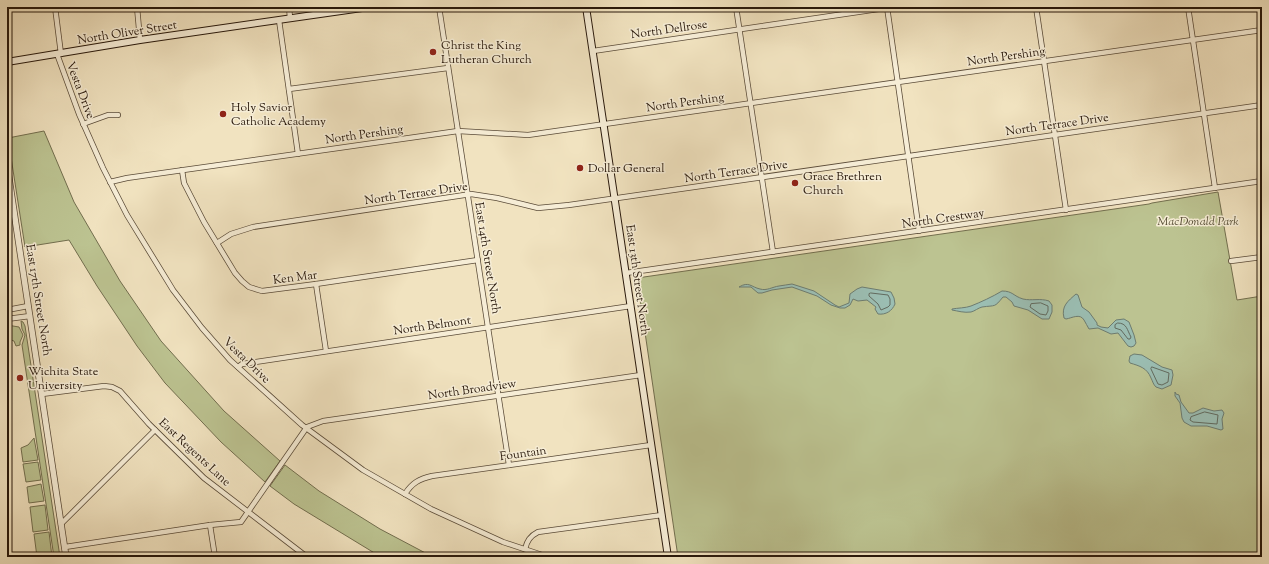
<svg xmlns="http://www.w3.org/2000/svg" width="1269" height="564" viewBox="0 0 1269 564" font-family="'Sorts Mill Goudy',serif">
	<rect width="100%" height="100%" fill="#f1e3c0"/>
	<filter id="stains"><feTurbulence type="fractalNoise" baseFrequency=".005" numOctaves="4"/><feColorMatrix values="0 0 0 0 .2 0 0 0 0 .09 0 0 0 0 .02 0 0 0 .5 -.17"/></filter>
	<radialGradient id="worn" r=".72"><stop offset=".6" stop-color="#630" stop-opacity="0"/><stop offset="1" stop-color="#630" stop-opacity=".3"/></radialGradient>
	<g fill="#bcc391" stroke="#726e4e">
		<polygon points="44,131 74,202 120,281 161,341 224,411 280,461 265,482 221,442 165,383 137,346 97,286 69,240 25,247 8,138"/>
		<polygon points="1218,192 1237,300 1262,296 1262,557 678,557 637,278 1149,204 1152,203"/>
		<polygon points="21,321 23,322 25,326 60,557 54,557 22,345 25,335 22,329"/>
		<polygon points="7,325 19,327 23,335 20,342 20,345 16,346 14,341 8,339"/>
		<polygon points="34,438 38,460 23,462 21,448 28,445"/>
		<polygon points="38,462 41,480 26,482 23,464"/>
		<polygon points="285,465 319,491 380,529 433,557 381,557 294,504 270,486"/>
		<polygon points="41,484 44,501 29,503 27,487"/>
		<polygon points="45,505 48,530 33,532 30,507"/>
		<polygon points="49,532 52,557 37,557 34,534"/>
	</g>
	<g fill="#9bbeb3" stroke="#6d7c70">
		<path d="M 792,284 L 814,291 L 835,305 L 839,307 L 849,303 L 850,294 L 857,289 L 862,287 L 891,292 L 894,298 L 895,304 C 892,311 886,315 878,314 L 875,309 L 876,307 L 867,300 L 858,301 L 853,299 L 850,305 L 845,308 L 840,308 L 831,305 L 817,296 L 792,287 L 772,290 L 762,293 L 758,293 L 751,287 L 739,287 C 749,281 751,287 760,289 C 767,291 772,287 779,286 C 783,285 788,285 792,284 Z"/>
		<path d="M 1002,291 C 1013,291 1013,296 1023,299 C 1032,301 1040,298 1049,301 L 1052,305 L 1052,312 L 1049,319 L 1042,319 L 1028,310 L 1014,306 L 1012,302 L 1006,297 L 1003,297 C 994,308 996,305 982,307 C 978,308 975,311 971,312 C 964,313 958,311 952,310 L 952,309 C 957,308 966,308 971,306 C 981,302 992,297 1002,291 Z"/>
		<path d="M 1076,294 L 1078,295 L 1082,307 L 1089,312 L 1097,323 L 1097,325 L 1101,327 L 1108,328 L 1116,320 L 1124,319 L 1129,322 L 1134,335 L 1136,343 L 1134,346 L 1131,347 L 1128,346 L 1118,333 L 1111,334 L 1098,328 L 1089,329 C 1087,326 1086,323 1084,320 C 1080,313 1072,318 1066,319 L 1064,318 C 1061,306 1068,301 1076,294 Z"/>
		<path d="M 1134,354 L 1142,355 L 1162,367 L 1172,370 L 1173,375 L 1171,385 L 1162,389 L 1156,387 C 1153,384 1153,382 1151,378 C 1147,368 1140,366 1130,363 L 1129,361 L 1130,356 Z"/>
		<polygon points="1175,392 1176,394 1179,395 1181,402 1189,413 1193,413 1203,408 1214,411 1222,410 1224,413 1222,419 1223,429 1221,430 1207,426 1191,426 1184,422 1182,418 1180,403 1175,396"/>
	</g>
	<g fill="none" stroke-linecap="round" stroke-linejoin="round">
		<g stroke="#626b5f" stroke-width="1">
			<polygon points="871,293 888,295 890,299 890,305 888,307 881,310 878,304 869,296 869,294"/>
			<polygon points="1041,303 1048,306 1048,311 1046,315 1040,314 1030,307 1031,304"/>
			<path d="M 1118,323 C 1127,323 1127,330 1131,337 L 1130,339 L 1128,339 L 1121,330 L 1115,328 L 1115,325 Z"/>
			<polygon points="1152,367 1169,373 1168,382 1162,385 1158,384 1151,369"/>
			<polygon points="1205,412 1218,415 1217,424 1193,422 1190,420 1191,417"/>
		</g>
		<defs>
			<g id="minor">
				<polyline points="55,7 61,54"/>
				<polyline points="137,7 140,40"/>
				<polyline points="289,7 290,18"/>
				<polyline points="439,7 509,465"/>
				<polyline points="736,7 773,252"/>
				<polyline points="887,7 919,231"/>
				<polyline points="1036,7 1066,210"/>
				<polyline points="1188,7 1215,188"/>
				<polyline points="279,20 298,154"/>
				<polyline points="593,51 892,7"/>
				<polyline points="57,54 79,114 103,168 127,215 173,290 202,328 230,360 302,425 363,470 431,509 503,542 548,557"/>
				<polyline points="289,89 448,68"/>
				<polyline points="83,124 108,115 118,115"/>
				<polyline points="182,170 184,183 204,222 235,273 242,281 249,287 262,291 316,284 478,260"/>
				<polyline points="110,182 127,178 458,131 528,135 1262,30"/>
				<polyline points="217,243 231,234 253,227 471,194 497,198 538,208 569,205 1262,105"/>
				<polyline points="1231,261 1262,257"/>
				<polyline points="626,273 1262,181"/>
				<polyline points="316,284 326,351"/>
				<polyline points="7,310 28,306"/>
				<polyline points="7,319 30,316"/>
				<polyline points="238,367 242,364 631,306"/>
				<polyline points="42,394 104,386 112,387 120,391 149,424 204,478 307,557"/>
				<path d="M 405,494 C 412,483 419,479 432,476 L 651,445"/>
				<polyline points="61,524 155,430"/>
				<polyline points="210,525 215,557"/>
				<polyline points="65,547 210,525 241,522 307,427 323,421 641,375"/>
				<path d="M 525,549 C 527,541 530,536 538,532 L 662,515"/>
			</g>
			<polyline id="tertiary" points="7,165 66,557"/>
			<g id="secondary">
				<polyline points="586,7 668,557"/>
				<polyline points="7,62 140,40 369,7"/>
			</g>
		</defs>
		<use href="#minor" stroke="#5a4b38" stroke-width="6"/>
		<use href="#tertiary" stroke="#5a4b38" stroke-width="7"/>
		<use href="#secondary" stroke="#28180b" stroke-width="8"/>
		<use href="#minor" stroke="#f6edd6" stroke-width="4.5"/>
		<use href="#tertiary" stroke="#f6edd6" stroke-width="5.5"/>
		<use href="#secondary" stroke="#f6edd6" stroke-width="6"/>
	</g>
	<g fill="#8f2418" stroke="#f6edd6" stroke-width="1.5">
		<circle cx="433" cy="52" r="4"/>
		<circle cx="223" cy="114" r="4"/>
		<circle cx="580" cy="168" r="4"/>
		<circle cx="795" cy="183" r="4"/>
		<circle cx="20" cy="378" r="4"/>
	</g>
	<g text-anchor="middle" stroke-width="3" stroke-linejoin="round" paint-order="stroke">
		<g font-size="12" fill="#28180b" stroke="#f6edd6">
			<text transform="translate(669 29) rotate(-8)" y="4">North Dellrose</text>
			<text transform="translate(127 32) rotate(-9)" y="4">North Oliver Street</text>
			<text transform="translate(1006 56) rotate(-8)" y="4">North Pershing</text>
			<text transform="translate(81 90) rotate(69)" y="4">Vesta Drive</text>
			<text transform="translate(685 102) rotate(-8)" y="4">North Pershing</text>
			<text transform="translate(1057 124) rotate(-8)" y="4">North Terrace Drive</text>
			<text transform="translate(364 134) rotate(-8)" y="4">North Pershing</text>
			<text transform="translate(736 171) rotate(-8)" y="4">North Terrace Drive</text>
			<text transform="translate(416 193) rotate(-8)" y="4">North Terrace Drive</text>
			<text transform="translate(943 218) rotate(-8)" y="4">North Crestway</text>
			<text transform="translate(488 258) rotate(81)" y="4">East 14th Street North</text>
			<text transform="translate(295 277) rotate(-7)" y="4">Ken Mar</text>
			<text transform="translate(638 280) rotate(82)" y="4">East 13th Street North</text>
			<text transform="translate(39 300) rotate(81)" y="4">East 17th Street North</text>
			<text transform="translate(432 325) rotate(-8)" y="4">North Belmont</text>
			<text transform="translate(247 360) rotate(44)" y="4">Vesta Drive</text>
			<text transform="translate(472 389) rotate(-8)" y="4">North Broadview</text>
			<text transform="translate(195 452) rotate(43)" y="4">East Regents Lane</text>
			<text transform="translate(523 453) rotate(-8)" y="4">Fountain</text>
		</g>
		<g font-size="12" fill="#28180b" stroke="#f6edd6" text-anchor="start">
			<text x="441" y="49">Christ the King<tspan x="441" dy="14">Lutheran Church</tspan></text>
			<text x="231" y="111">Holy Savior<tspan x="231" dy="14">Catholic Academy</tspan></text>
			<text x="588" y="172">Dollar General</text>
			<text x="803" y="180">Grace Brethren<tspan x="803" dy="14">Church</tspan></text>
			<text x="28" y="375">Wichita State<tspan x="28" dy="14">University</tspan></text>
		</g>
		<g font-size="12" font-style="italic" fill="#544b33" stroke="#f6edd6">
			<text x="1198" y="225">MacDonald Park</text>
		</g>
	</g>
	<rect width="1269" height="564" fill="none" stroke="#f1e3c0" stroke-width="24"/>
	<rect x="8" y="8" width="1253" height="548" fill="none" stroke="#28180b" stroke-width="2"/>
	<rect x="12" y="12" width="1245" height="540" fill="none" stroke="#28180b"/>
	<rect width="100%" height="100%" filter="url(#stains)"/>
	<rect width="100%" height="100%" fill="url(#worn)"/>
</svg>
